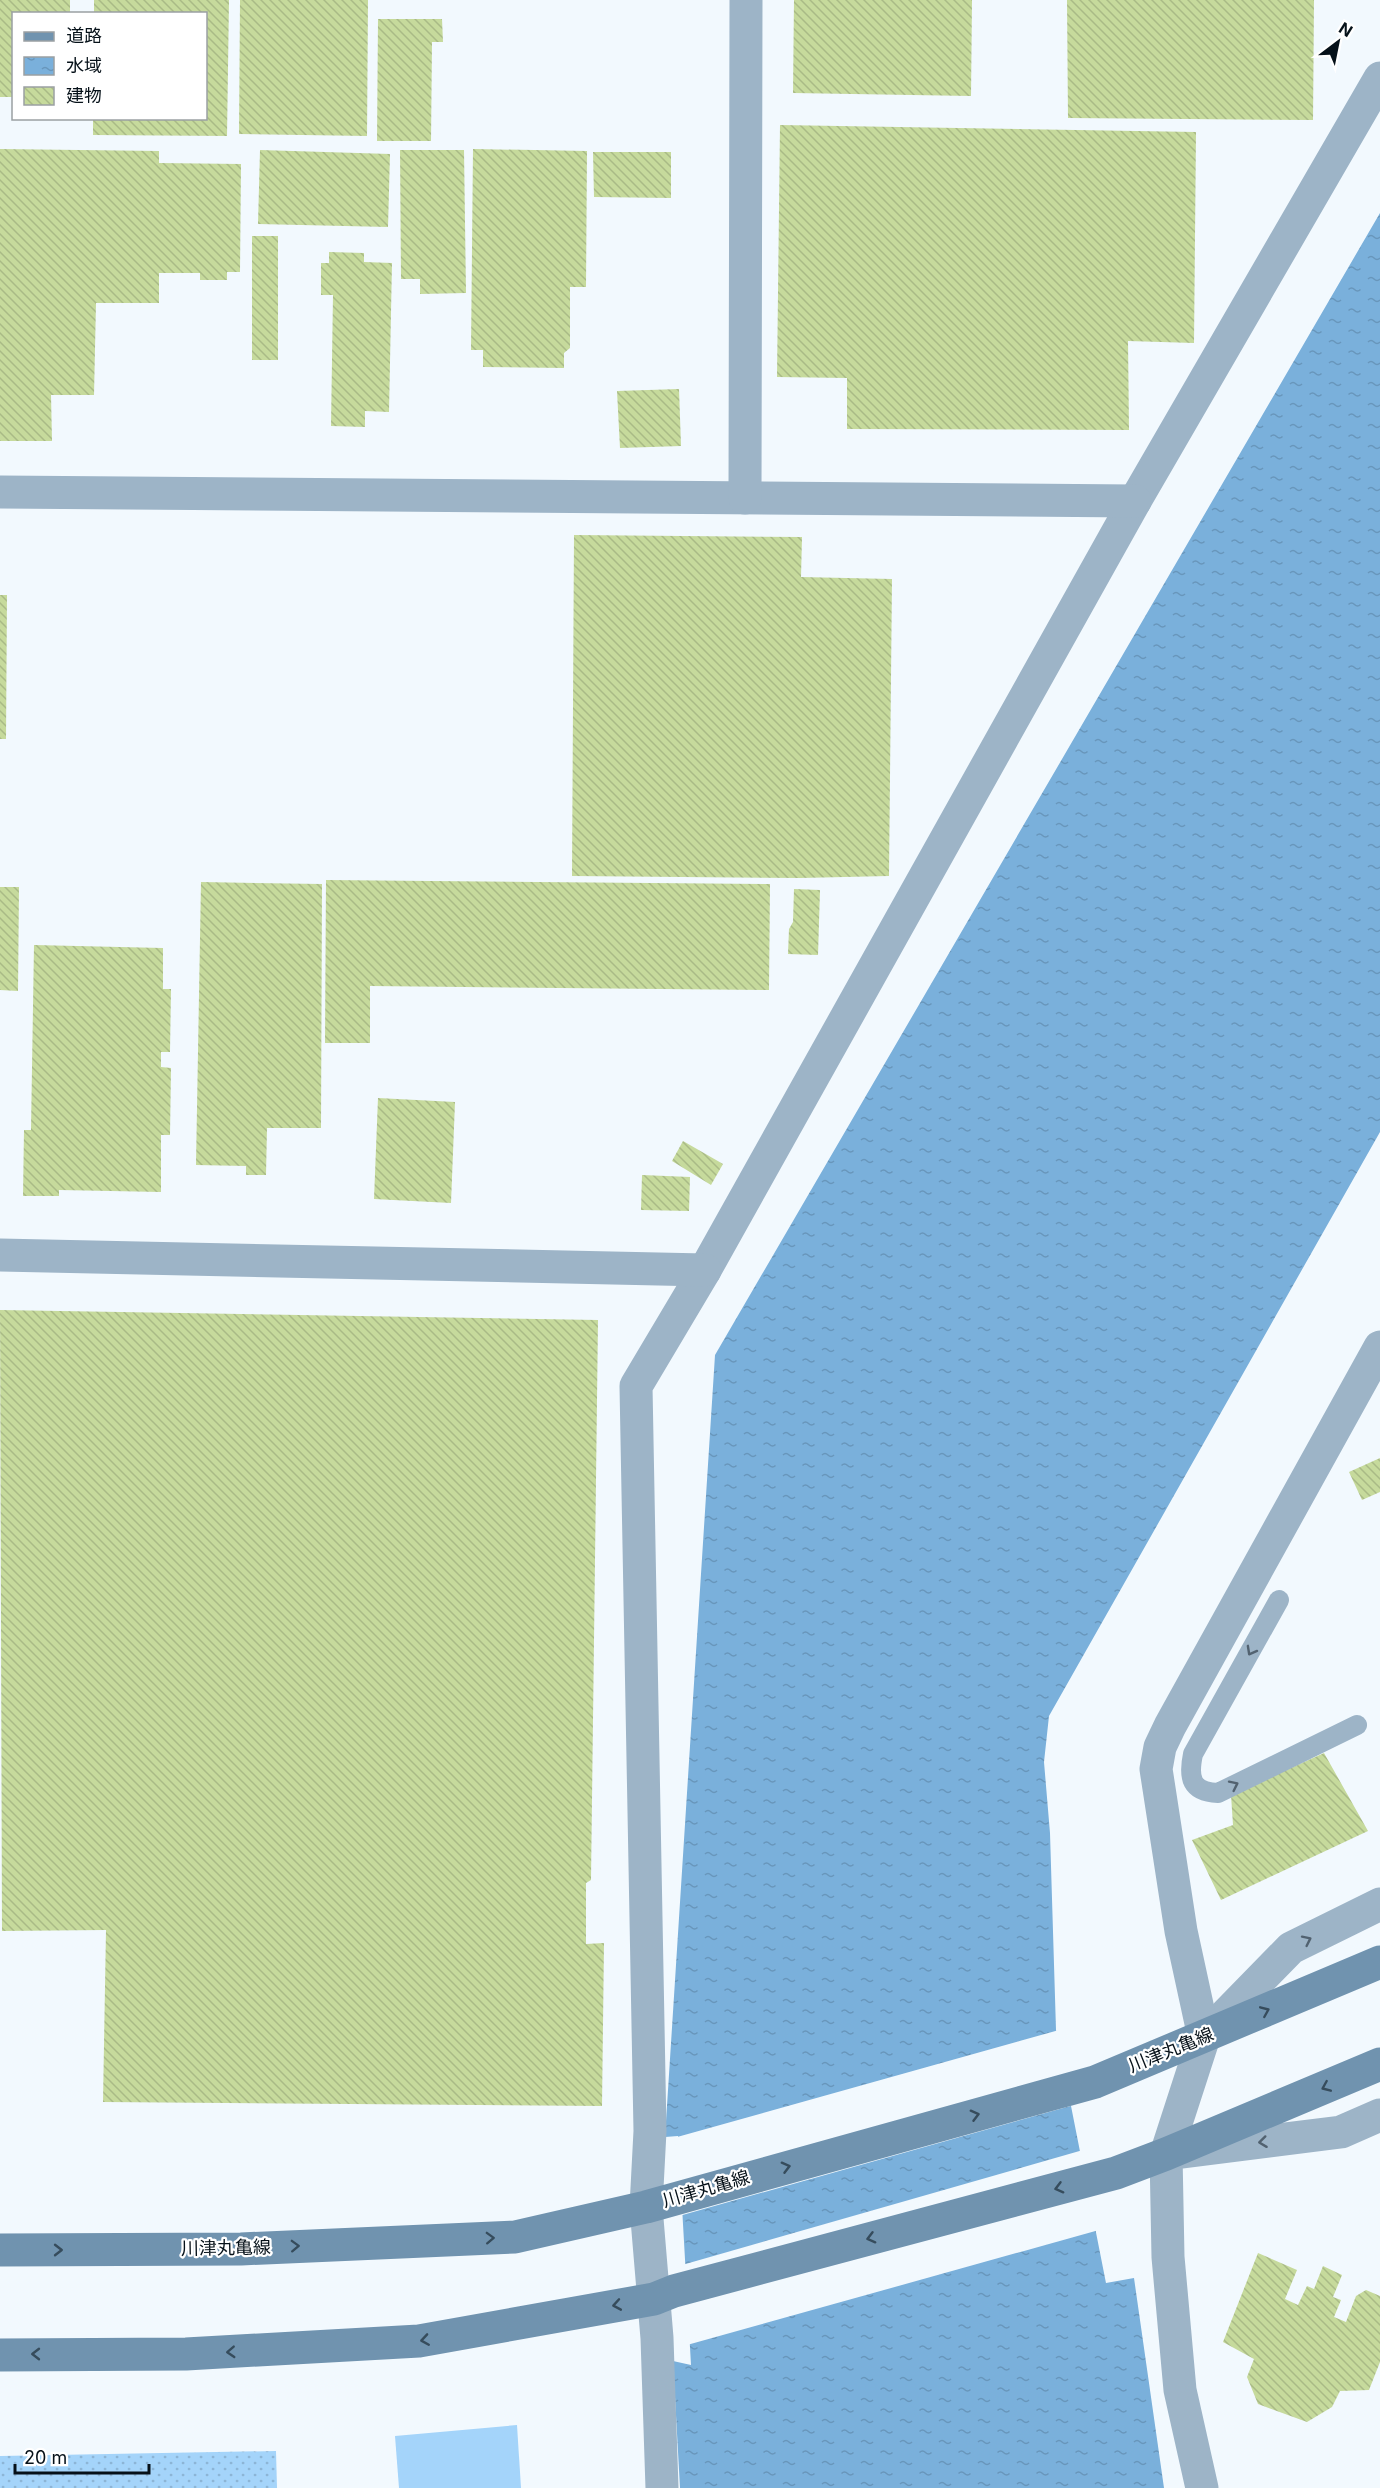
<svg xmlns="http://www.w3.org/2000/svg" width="1380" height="2488" viewBox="0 0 1380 2488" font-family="Inter,'Noto Sans JP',sans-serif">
	<defs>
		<pattern id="grass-dots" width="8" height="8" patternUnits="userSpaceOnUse" patternTransform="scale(1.5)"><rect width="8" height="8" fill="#a4d4fa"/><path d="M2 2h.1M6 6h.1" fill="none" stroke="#8cb5d6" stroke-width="1.8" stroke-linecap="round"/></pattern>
		<pattern id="water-ripples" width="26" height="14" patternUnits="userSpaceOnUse" patternTransform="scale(1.5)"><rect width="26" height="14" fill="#7ab0db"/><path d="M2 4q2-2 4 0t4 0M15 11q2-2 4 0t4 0" fill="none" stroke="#6896bb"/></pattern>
		<pattern id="building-back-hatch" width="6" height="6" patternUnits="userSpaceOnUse" patternTransform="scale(1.5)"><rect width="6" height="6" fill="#c6da9c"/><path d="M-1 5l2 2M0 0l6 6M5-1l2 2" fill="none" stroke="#a9ba86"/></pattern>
	</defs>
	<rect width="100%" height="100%" fill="#f2f9fe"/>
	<polygon fill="url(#grass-dots)" points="276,2451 277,2488 0,2488 0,2456"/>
	<polygon fill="#a4d4fa" points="517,2425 521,2488 399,2488 395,2436"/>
	<polygon fill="url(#water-ripples)" points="1380,213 1380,1132 1049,1716 1044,1762 1050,1833 1056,2030 1106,2283 1134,2278 1164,2488 680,2488 673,2361 691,2365 678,2136 665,2137 715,1355"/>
	<g fill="#f2f9fe">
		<polygon points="1059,2030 1074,2105 679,2216 675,2139 670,2139"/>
		<polygon points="1083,2150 1099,2230 687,2345 682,2265"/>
	</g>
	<g fill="url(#building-back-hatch)">
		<polygon points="0,0 70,0 70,14 14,14 14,97 0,97"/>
		<polygon points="94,0 229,0 227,136 93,135 93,118 206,118 206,14 94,14"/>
		<polygon points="240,0 368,0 367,136 239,134"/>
		<polygon points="794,0 972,0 971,96 793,93"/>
		<polygon points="1067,0 1314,0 1313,120 1068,118"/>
		<polygon points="378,19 442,19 443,42 432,42 431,141 377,141"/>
		<polygon points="780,125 1196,132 1194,343 1128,341 1129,430 847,429 847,378 777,377"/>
		<polygon points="0,149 159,151 159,163 241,164 240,272 227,272 227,280 200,280 200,273 159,273 159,303 96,303 94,395 51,395 52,441 0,441"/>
		<polygon points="473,149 587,151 586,287 570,287 570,348 564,353 564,368 483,367 483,350 471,350"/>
		<polygon points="260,150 390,154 388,227 258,224"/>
		<polygon points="400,150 464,150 466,293 420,294 420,279 401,279"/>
		<polygon points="593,152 671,152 671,198 594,197"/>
		<rect x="252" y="236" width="26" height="124"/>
		<polygon points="329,252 364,253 364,262 392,263 389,412 365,411 365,427 331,426 333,295 321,295 321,263 329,263"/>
		<polygon points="679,389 681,446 620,448 617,391"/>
		<polygon points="574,535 802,537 801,577 892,579 889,876 800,878 572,876"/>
		<polygon points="0,595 7,595 6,739 0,739"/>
		<polygon points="326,880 770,884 769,990 370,986 370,1043 325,1043"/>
		<polygon points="201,882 322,884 321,1128 267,1128 266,1175 246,1175 246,1166 196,1165"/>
		<polygon points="0,887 19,887 18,991 0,990"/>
		<polygon points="794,889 820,890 818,955 788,954 789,929 793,922"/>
		<polygon points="34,945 163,948 163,989 171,989 170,1052 161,1052 161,1067 171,1068 170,1135 161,1135 161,1192 59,1190 59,1196 23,1196 24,1130 31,1130"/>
		<polygon points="378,1098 455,1102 451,1203 374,1199"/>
		<polygon points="683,1141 723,1164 711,1185 672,1161"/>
		<polygon points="642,1175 690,1177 689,1211 641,1210"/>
		<polygon points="0,1310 598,1320 591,1880 586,1883 586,1944 604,1943 602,2106 103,2102 106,1930 2,1931"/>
		<polygon points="1380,1458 1380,1492 1362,1500 1349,1472"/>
		<polygon points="1324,1753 1368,1831 1221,1900 1192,1840 1233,1825 1231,1795"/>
		<polygon points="1258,2253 1297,2270 1285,2299 1298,2305 1307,2286 1314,2289 1323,2266 1342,2275 1333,2297 1341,2300 1334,2317 1346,2322 1356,2296 1366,2290 1380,2296 1380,2362 1369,2390 1340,2391 1332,2407 1307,2422 1258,2404 1247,2377 1254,2359 1223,2342"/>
	</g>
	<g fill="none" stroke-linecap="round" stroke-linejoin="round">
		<path stroke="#9db4c7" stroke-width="20" d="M 1279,1600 L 1193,1754 C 1188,1778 1191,1792 1218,1793 L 1357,1725"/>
		<g stroke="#9db4c7" stroke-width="33">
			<polyline points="1205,2036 1291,1948 1380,1904"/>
			<polyline points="1183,2152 1341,2132 1380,2115"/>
			<polyline points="662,2488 657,2338 646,2207 650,2131 636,1386 705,1270 1135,501 1380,78"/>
		</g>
		<g stroke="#9db4c7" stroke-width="33">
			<polyline points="0,492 1135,501"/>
			<polyline points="745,498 746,0"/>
			<polyline points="0,1255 705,1270"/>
			<polyline points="1202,2488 1180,2390 1168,2257 1166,2154 1204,2037 1181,1931 1156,1769 1160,1747 1170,1726 1380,1347"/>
		</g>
		<g stroke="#7093af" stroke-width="33">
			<polyline points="0,2250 241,2249 515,2237 646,2207 1095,2082 1380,1962"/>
			<polyline points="0,2355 186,2354 419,2341 654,2299 674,2291 1116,2173 1166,2154 1380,2064"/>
		</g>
	</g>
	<defs><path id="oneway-chevron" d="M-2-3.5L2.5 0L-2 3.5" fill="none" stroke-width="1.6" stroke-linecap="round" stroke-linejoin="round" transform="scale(1.5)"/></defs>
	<g stroke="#526270">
		<use href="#oneway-chevron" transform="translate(1251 1651) rotate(119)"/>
		<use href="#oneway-chevron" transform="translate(1234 1785) rotate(-26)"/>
		<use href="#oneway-chevron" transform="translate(1307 1940) rotate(-26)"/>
		<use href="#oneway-chevron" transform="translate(1263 2142) rotate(173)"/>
	</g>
	<g stroke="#364c5c">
		<use href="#oneway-chevron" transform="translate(1265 2011) rotate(-23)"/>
		<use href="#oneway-chevron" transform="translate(1326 2087) rotate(157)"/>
		<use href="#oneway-chevron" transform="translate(975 2115) rotate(-15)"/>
		<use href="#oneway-chevron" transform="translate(786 2167) rotate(-15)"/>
		<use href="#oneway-chevron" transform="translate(1059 2188) rotate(165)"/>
		<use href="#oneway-chevron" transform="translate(490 2238) rotate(-2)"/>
		<use href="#oneway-chevron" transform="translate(871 2238) rotate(165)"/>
		<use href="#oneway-chevron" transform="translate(295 2246) rotate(-2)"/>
		<use href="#oneway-chevron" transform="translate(58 2250)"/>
		<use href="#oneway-chevron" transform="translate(617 2305) rotate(170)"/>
		<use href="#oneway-chevron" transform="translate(425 2340) rotate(171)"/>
		<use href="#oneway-chevron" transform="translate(231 2352) rotate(177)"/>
		<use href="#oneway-chevron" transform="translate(36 2354) rotate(180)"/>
	</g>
	<g text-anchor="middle" stroke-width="4.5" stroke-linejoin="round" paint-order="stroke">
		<g font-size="18" fill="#061119" stroke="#fff">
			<text transform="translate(1171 2050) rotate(-22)" y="6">川津丸亀線</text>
			<text transform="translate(706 2189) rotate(-16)" y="6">川津丸亀線</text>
			<text transform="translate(226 2248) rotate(-1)" y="6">川津丸亀線</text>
		</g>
	</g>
	<rect x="12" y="12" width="195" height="108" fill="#ffffff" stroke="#9ba0a3" stroke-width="1.5"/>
	<rect x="24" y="32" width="30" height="9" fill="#7093af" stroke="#9ba0a3" stroke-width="1.5"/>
	<text x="66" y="42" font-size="18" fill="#061119">道路</text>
	<rect x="24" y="57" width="30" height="18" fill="url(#water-ripples)" stroke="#9ba0a3" stroke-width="1.5"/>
	<text x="66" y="72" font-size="18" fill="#061119">水域</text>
	<rect x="24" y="87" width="30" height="18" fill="url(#building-back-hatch)" stroke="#9ba0a3" stroke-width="1.5"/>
	<text x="66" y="102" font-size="18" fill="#061119">建物</text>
	<g transform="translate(1338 42) rotate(32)" stroke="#ffffff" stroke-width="4.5" paint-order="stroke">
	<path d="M0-4.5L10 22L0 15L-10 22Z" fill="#061119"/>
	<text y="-9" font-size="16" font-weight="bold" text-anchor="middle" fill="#061119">N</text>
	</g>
	<path d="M15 2464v9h134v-9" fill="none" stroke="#061119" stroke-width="3"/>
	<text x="24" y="2464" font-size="18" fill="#061119" stroke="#ffffff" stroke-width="4.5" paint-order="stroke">20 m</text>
</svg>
